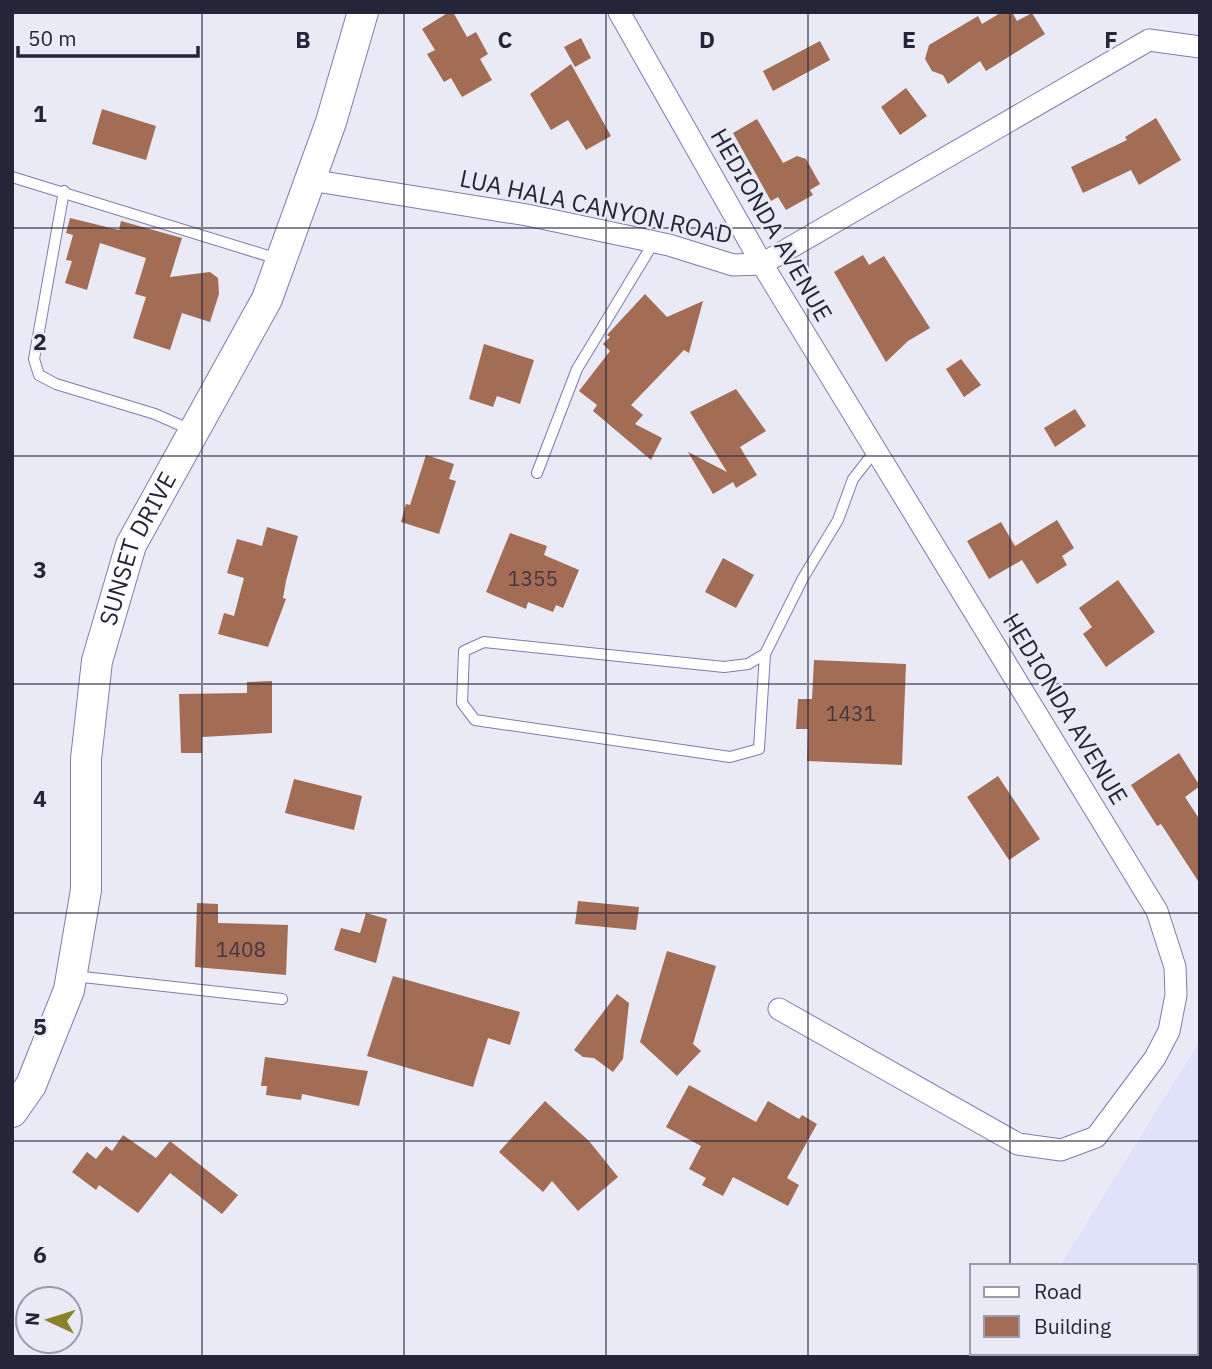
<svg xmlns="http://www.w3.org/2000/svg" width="1212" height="1369" viewBox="0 0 1212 1369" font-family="'IBM Plex Sans',sans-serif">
	<rect width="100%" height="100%" fill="#e9eaf6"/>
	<polygon fill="#e0e1fb" points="1200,1041 1200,1357 1003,1357 1006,1353 1196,1353 1196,1266 1060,1266"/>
	<g fill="#a36c54">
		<polygon points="449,12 453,12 467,37 476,32 488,54 480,59 492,80 462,97 451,78 444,82 427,54 435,50 422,29"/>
		<polygon points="1002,12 1012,12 1017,21 1032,13 1045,34 986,71 980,61 948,84 943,75 932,71 925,59 929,45 978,16 982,24"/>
		<polygon points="581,38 591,58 575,67 564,47"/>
		<polygon points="820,41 830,60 773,91 763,71"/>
		<polygon points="571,64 611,136 586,150 568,120 551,130 530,94"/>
		<polygon points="906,88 927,116 900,135 881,107"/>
		<polygon points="102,109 156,126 146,160 92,144"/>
		<polygon points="1156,118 1181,160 1139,185 1131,170 1083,193 1071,167 1127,140 1125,137"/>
		<polygon points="757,119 783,163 797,156 806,159 820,184 810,190 813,195 786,210 778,197 771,201 733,133"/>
		<polygon points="70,218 119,230 121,221 182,238 170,277 210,272 218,278 219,294 210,322 182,313 170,350 133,338 146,297 135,294 146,258 100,243 87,290 65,283 72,261 66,260 73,235 66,233"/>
		<polygon points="863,255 869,265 884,256 930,328 908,341 886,362 834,272"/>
		<polygon points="645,294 667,317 703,301 689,353 684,350 631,405 643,415 635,424 662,438 651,460 593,411 597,405 579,391 610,351 603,344 610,337 607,335"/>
		<polygon points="484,344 534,360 520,404 497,396 493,407 469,399"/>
		<polygon points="961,359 981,385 964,397 946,369"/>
		<polygon points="736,389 766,431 740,447 757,475 736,488 733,482 713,494 688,452 727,472 690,412"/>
		<polygon points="1075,409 1086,426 1055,447 1044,428"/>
		<polygon points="426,455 454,464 449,479 456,481 439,534 401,522 406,504 410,505"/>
		<polygon points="1057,520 1074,548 1062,556 1067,565 1037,584 1022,560 989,579 967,541 1001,522 1015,546"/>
		<polygon points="267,527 298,536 286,581 283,598 286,599 268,647 218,634 224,613 234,616 244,578 227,573 237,539 262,546"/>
		<polygon points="510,533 547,546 544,555 579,570 563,608 556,605 553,612 528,602 526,609 486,592"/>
		<polygon points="723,558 754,575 736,608 705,592"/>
		<polygon points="1118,580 1155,632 1106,667 1083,634 1092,627 1079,608"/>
		<polygon points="814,660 906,664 902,765 807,761 808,729 796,729 798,699 812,699"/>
		<polygon points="272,681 272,733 202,737 202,753 181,753 179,694 247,693 247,682"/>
		<polygon points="1179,753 1200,786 1185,797 1200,820 1200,884 1161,824 1157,826 1131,785"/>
		<polygon points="998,776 1040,839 1009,860 967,797"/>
		<polygon points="294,779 362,796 354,830 285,813"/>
		<polygon points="578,901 639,907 636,930 575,924"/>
		<polygon points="197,903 218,904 218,923 288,925 286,975 195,967"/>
		<polygon points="366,913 387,919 376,963 334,950 341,928 360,933"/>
		<polygon points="667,951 716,966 693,1044 701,1051 677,1076 640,1042"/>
		<polygon points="393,976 520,1012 510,1045 488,1038 473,1087 367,1056"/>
		<polygon points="617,994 629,1003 623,1059 613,1072 594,1058 583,1057 574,1050"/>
		<polygon points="265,1057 368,1071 359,1106 302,1094 301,1100 266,1095 267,1086 261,1086"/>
		<polygon points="689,1085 756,1122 768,1101 799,1119 802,1115 817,1124 787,1178 799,1185 788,1206 733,1177 723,1196 702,1185 706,1178 689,1169 701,1146 666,1127"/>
		<polygon points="545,1101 589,1141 618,1177 578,1211 552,1181 543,1192 499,1152"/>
		<polygon points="123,1135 156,1158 170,1141 238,1195 222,1214 170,1173 138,1213 99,1185 96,1190 72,1172 87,1152 96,1159 106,1146 112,1151"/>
	</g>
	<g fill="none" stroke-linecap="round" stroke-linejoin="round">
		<defs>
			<g id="service">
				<polyline points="12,177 278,259"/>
				<polyline points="64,191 34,359 39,375 56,384 155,414 191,430"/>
				<polyline points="537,473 577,369 654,242"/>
				<polyline points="765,654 759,749 730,757 475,720 462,703 464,651 484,642 724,667 748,664 765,654 803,578 838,520 853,479 875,451"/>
				<polyline points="74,976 282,999"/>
			</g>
			<g id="minor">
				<polyline points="619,12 762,264 1157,911 1175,967 1176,995 1169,1031 1155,1058 1096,1137 1061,1150 1018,1144 779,1009"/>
				<polyline points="310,180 527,215 669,245 733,265 762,264 1149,40 1200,47"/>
			</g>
			<g id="secondary">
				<path id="s1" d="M 12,1112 L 31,1085 L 69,990 L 86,890 L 86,759 L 97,661 L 131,545 L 267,299 L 331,122 L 363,12"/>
			</g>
		</defs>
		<use href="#service" stroke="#7c7cb0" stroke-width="12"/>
		<use href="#minor" stroke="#7c7cb0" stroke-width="23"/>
		<use href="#secondary" stroke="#7c7cb0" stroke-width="32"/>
		<use href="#service" stroke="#fff" stroke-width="10"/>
		<use href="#minor" stroke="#fff" stroke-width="21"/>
		<use href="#secondary" stroke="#fff" stroke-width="30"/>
	</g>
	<path fill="none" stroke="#25253a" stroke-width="2" stroke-opacity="0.55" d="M 202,12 L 202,1357M 404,12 L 404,1357M 606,12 L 606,1357M 808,12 L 808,1357M 1010,12 L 1010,1266M 12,228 L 1200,228M 12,456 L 1200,456M 12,684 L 1200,684M 12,913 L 1200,913M 12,1141 L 1200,1141M 1010,1353 L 1010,1357"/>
	<g text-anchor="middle" stroke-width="5" stroke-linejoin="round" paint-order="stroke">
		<g font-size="21" fill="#443740">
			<text x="533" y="586">1355</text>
			<text x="851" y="721">1431</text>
			<text x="241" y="957">1408</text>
		</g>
		<g font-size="24" fill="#25253a" stroke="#e9eaf6">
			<text transform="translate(596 207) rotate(12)" y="8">LUA HALA CANYON ROAD</text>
			<text transform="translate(771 225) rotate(60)" y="8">HEDIONDA AVENUE</text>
			<text dy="8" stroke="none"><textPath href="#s1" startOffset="586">SUNSET DRIVE</textPath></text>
			<text transform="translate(1065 709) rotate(59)" y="8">HEDIONDA AVENUE</text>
		</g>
	</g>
	<g font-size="23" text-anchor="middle" font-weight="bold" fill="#25253a" stroke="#e9eaf6" stroke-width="5" stroke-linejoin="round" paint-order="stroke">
		<text x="303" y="48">B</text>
		<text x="505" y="48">C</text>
		<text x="707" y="48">D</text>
		<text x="909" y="48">E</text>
		<text x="1111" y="48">F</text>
		<text x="40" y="122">1</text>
		<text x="40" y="350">2</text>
		<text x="40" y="578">3</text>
		<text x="40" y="807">4</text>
		<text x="40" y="1035">5</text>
		<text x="40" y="1263">6</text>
	</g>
	<rect width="1212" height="1369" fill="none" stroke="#25253a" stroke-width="28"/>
	<rect x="970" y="1264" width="228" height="91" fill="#e9eaf6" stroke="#9b9bab" stroke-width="2"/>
	<rect x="984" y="1287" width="35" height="10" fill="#ffffff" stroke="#9b9bab" stroke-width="2"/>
	<text x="1034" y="1299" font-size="21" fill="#25253a">Road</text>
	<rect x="984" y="1316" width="35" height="21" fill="#a36c54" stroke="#9b9bab" stroke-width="2"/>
	<text x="1034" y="1334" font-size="21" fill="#25253a">Building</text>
	<g transform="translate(49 1320) rotate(274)"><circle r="33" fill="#e9eaf6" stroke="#9b9bab" stroke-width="2"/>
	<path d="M0-5L12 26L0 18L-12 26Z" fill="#898229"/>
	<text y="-10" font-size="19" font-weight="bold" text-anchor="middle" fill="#25253a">N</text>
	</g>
	<path d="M18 46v10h180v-10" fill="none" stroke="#25253a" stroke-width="3.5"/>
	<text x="28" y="46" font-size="21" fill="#25253a" stroke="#e9eaf6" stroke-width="5" paint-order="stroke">50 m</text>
</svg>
